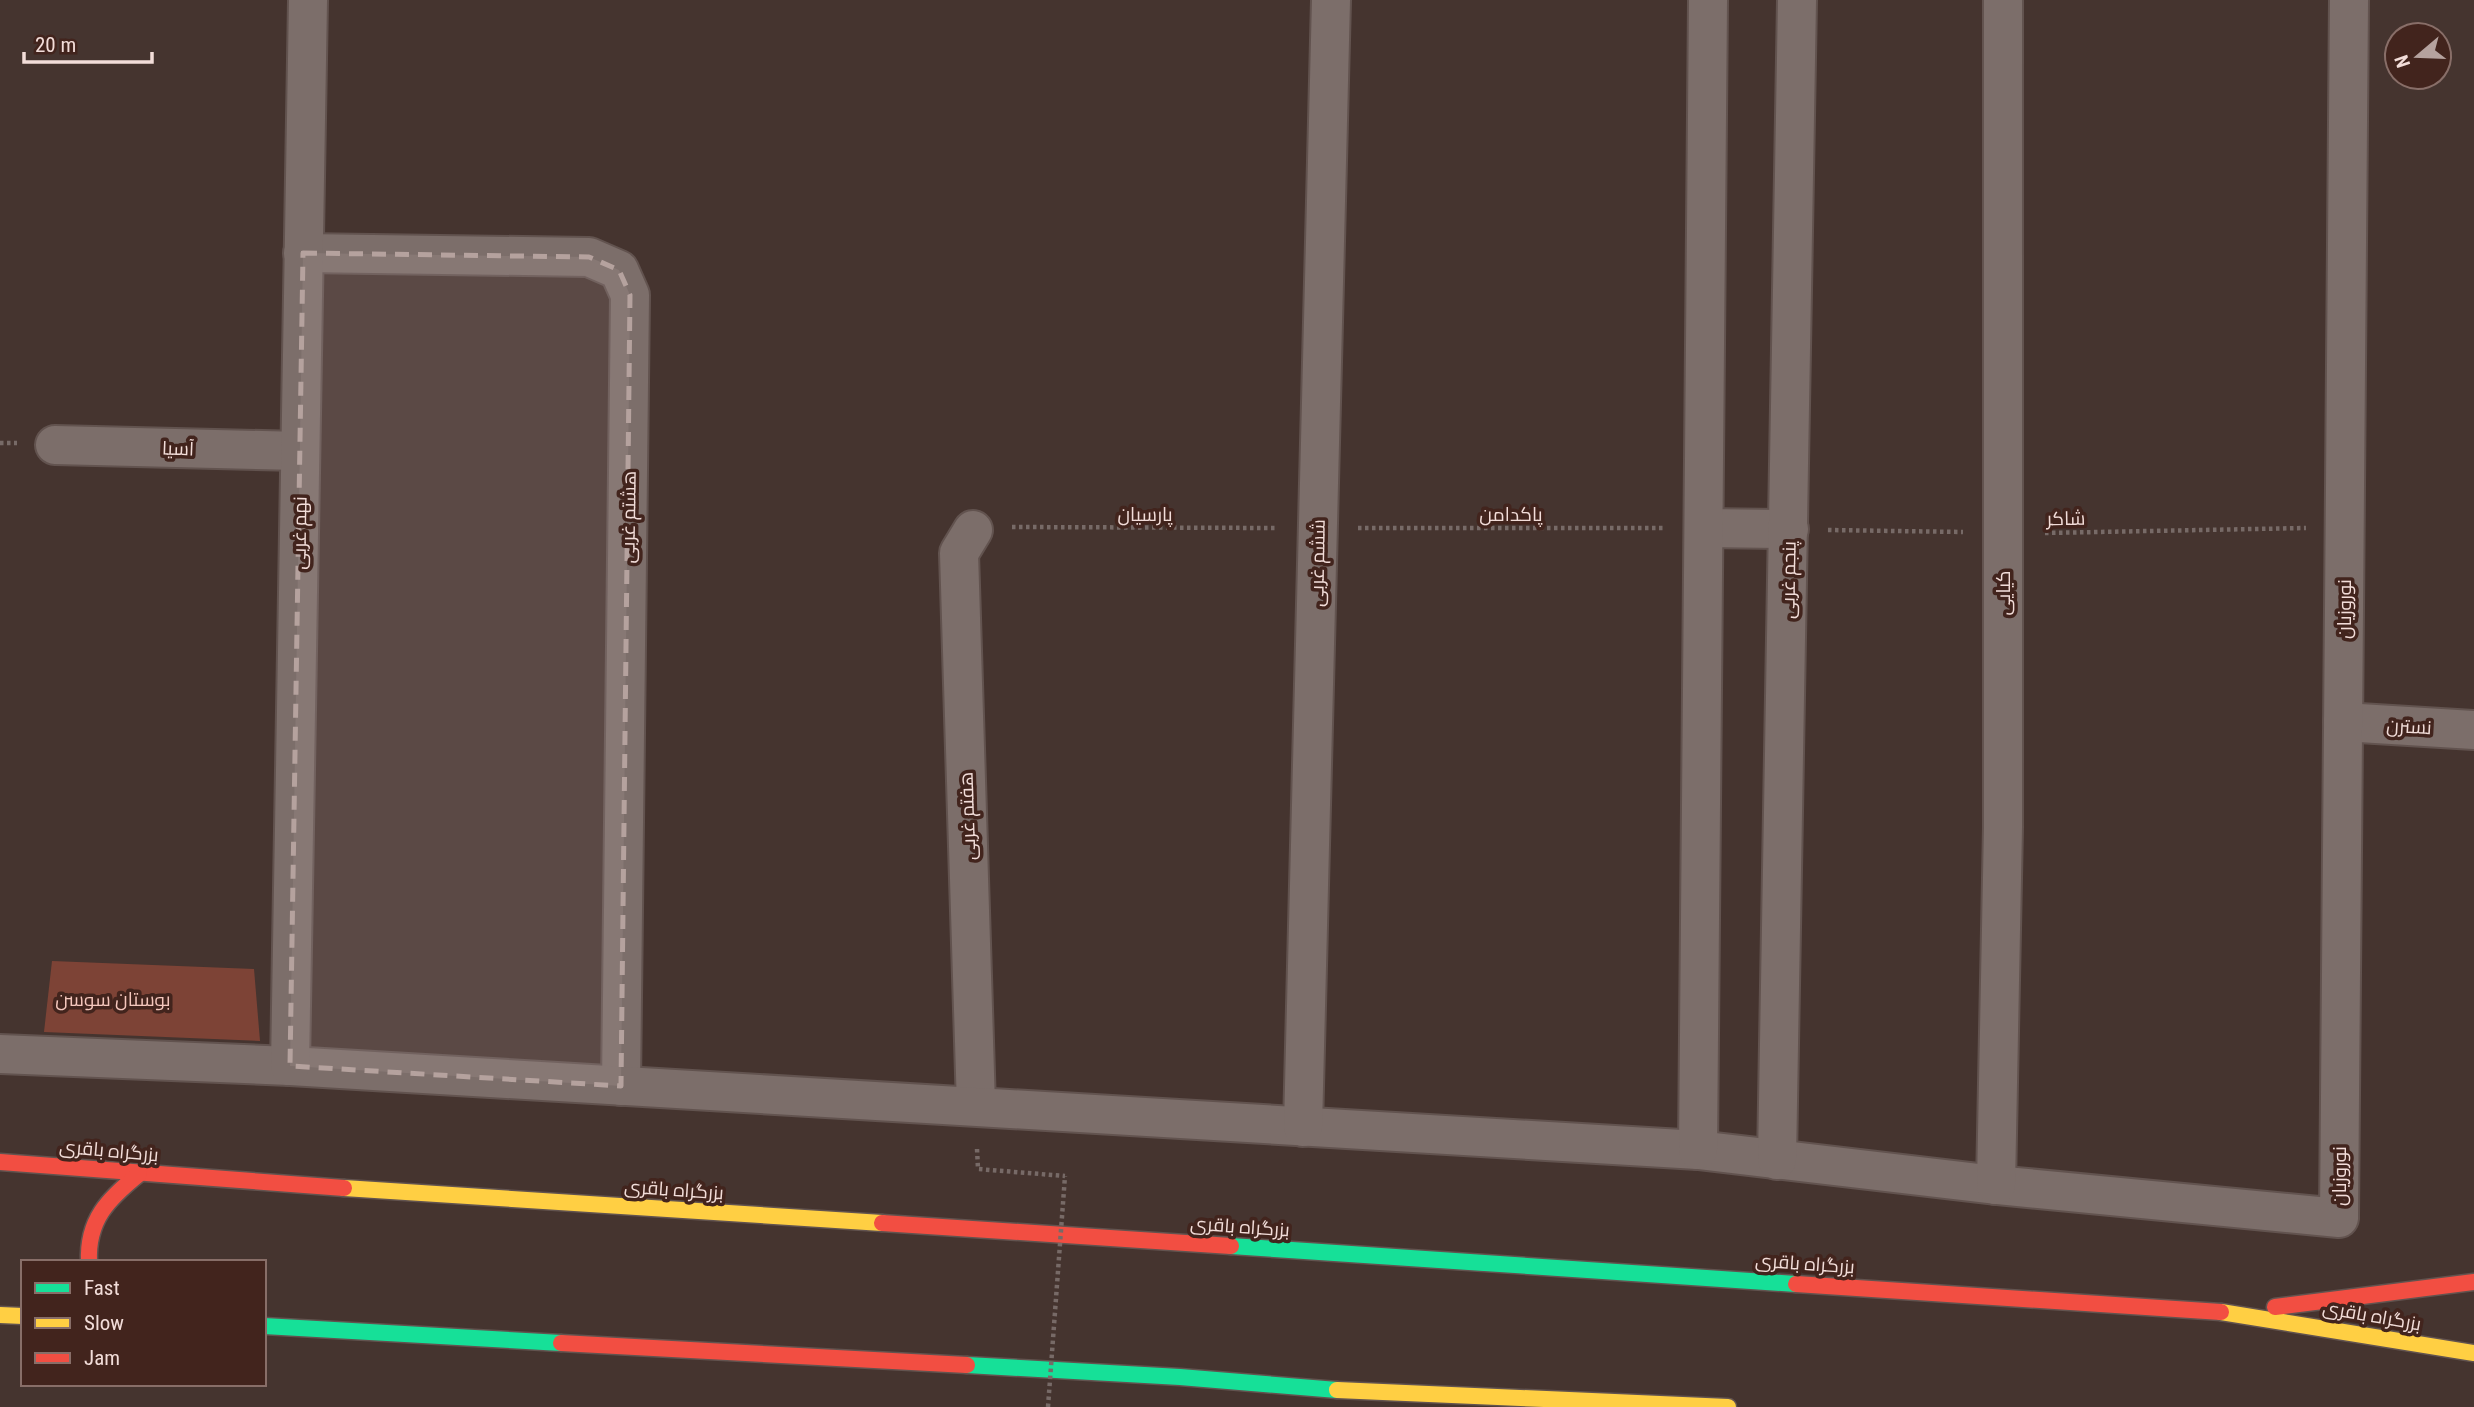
<svg xmlns="http://www.w3.org/2000/svg" width="2474" height="1407" viewBox="0 0 2474 1407" font-family="'Roboto Condensed',Cairo,sans-serif">
	<rect width="100%" height="100%" fill="#45342f"/>
	<polygon fill="#7d4336" points="52,961 254,969 260,1041 44,1032"/>
	<g fill="none" stroke-linecap="round" stroke-linejoin="round">
		<defs>
			<g id="street">
				<polyline points="303,253 589,257 619,270 630,295 621,1086"/>
				<polyline points="55,445 300,451"/>
				<polyline points="1704,528 1789,529"/>
				<polyline points="973,530 959,553 976,1106"/>
				<polyline points="2343,722 2474,730"/>
				<polyline points="0,1054 290,1066 1698,1150 1996,1185 2339,1218 2349,0"/>
				<polyline points="290,1066 308,0"/>
				<polyline points="1303,1127 1331,0"/>
				<polyline points="1698,1150 1708,0"/>
				<polyline points="1777,1160 1797,0"/>
				<polyline points="1996,1185 2003,827 2003,0"/>
			</g>
			<g id="fast">
				<polyline points="1231,1246 1796,1284"/>
				<polyline points="264,1326 561,1343"/>
				<polyline points="967,1365 1180,1377 1337,1390"/>
			</g>
			<g id="slow">
				<polyline points="344,1188 882,1223"/>
				<polyline points="2221,1312 2474,1353"/>
				<polyline points="0,1315 23,1316"/>
				<polyline points="1337,1390 1728,1407"/>
			</g>
			<g id="jam">
				<polyline points="0,1162 344,1188"/>
				<polyline points="882,1223 1231,1246"/>
				<path d="M 89,1262 C 87,1220 108,1199 139,1174"/>
				<polyline points="1796,1284 2221,1312"/>
				<polyline points="2275,1307 2474,1282"/>
				<polyline points="561,1343 967,1365"/>
			</g>
		</defs>
		<use href="#street" stroke="#62534f" stroke-width="42"/>
		<use href="#fast" stroke="#62534f" stroke-width="19"/>
		<use href="#slow" stroke="#62534f" stroke-width="19"/>
		<use href="#jam" stroke="#62534f" stroke-width="19"/>
		<g stroke="#776a67" stroke-width="4.5" stroke-dasharray="3.5 3.5" stroke-linecap="butt">
			<polyline points="0,443 17,443"/>
			<polyline points="1012,527 1276,528"/>
			<polyline points="1358,528 1665,528"/>
			<polyline points="1828,530 1963,532"/>
			<polyline points="2045,533 2306,528"/>
			<polyline points="977,1149 978,1169 1065,1176"/>
		</g>
		<use href="#street" stroke="#7c6e6a" stroke-width="38"/>
		<use href="#fast" stroke="#16e098" stroke-width="16"/>
		<use href="#slow" stroke="#ffcf43" stroke-width="16"/>
		<use href="#jam" stroke="#f24e42" stroke-width="16"/>
		<polyline stroke="#776a67" stroke-width="4.5" stroke-dasharray="3.5 3.5" stroke-linecap="butt" points="1048,1407 1065,1176"/>
	</g>
	<path fill="#b5a29e" fill-opacity="0.2" stroke="#b5a29e" stroke-width="5" stroke-dasharray="14 9" stroke-linejoin="round" d="M 303,253 L 589,257 L 619,270 L 630,295 L 621,1086 L 290,1066 Z"/>
	<g text-anchor="middle" stroke-width="7" stroke-linejoin="round" paint-order="stroke">
		<g font-size="19" fill="#f2ddd9" stroke="#42241d">
			<text transform="translate(178 448) rotate(2)" y="7">آسیا</text>
			<text x="1145" y="521">پارسیان</text>
			<text x="1511" y="521">پاکدامن</text>
			<text transform="translate(628 517) rotate(-89)" y="7">هشتم غربی</text>
			<text transform="translate(2066 518) rotate(-1)" y="7">شاکر</text>
			<text transform="translate(299 533) rotate(-89)" y="7">نهم غربی</text>
			<text transform="translate(1317 563) rotate(-89)" y="7">ششم غربی</text>
			<text transform="translate(1788 580) rotate(-89)" y="7">پنجم غربی</text>
			<text transform="translate(2003 593) rotate(-90)" y="7">کیایی</text>
			<text transform="translate(2344 609) rotate(-90)" y="7">نوروزیان</text>
			<text transform="translate(2409 726) rotate(3)" y="7">نسترن</text>
			<text transform="translate(967 816) rotate(-92)" y="7">هفتم غربی</text>
			<text transform="translate(109 1150) rotate(5)" y="7">بزرگراه باقری</text>
			<text transform="translate(2339 1176) rotate(-90)" y="7">نوروزیان</text>
			<text transform="translate(674 1189) rotate(4)" y="7">بزرگراه باقری</text>
			<text transform="translate(1240 1226) rotate(4)" y="7">بزرگراه باقری</text>
			<text transform="translate(1805 1263) rotate(4)" y="7">بزرگراه باقری</text>
			<text transform="translate(2372 1315) rotate(10)" y="7">بزرگراه باقری</text>
		</g>
		<g font-size="19" fill="#f5c7bd" stroke="#42241d">
			<text x="113" y="1006">بوستان سوسن</text>
		</g>
	</g>
	<rect x="21" y="1260" width="245" height="126" fill="#42241d" stroke="#886e68" stroke-width="2"/>
	<rect x="35" y="1283" width="35" height="10" fill="#16e098" stroke="#886e68" stroke-width="2"/>
	<text x="84" y="1295" font-size="21" fill="#f2ddd9">Fast</text>
	<rect x="35" y="1318" width="35" height="10" fill="#ffcf43" stroke="#886e68" stroke-width="2"/>
	<text x="84" y="1330" font-size="21" fill="#f2ddd9">Slow</text>
	<rect x="35" y="1353" width="35" height="10" fill="#f24e42" stroke="#886e68" stroke-width="2"/>
	<text x="84" y="1365" font-size="21" fill="#f2ddd9">Jam</text>
	<g transform="translate(2418 56) rotate(251)"><circle r="33" fill="#42241d" stroke="#886e68" stroke-width="2"/>
	<path d="M0-5L12 26L0 18L-12 26Z" fill="#b5a29e"/>
	<text y="-10" font-size="19" font-weight="bold" text-anchor="middle" fill="#f2ddd9">N</text>
	</g>
	<path d="M24 52v10h128v-10" fill="none" stroke="#f2ddd9" stroke-width="3.5"/>
	<text x="35" y="52" font-size="21" fill="#f2ddd9" stroke="#42241d" stroke-width="5" paint-order="stroke">20 m</text>
</svg>
